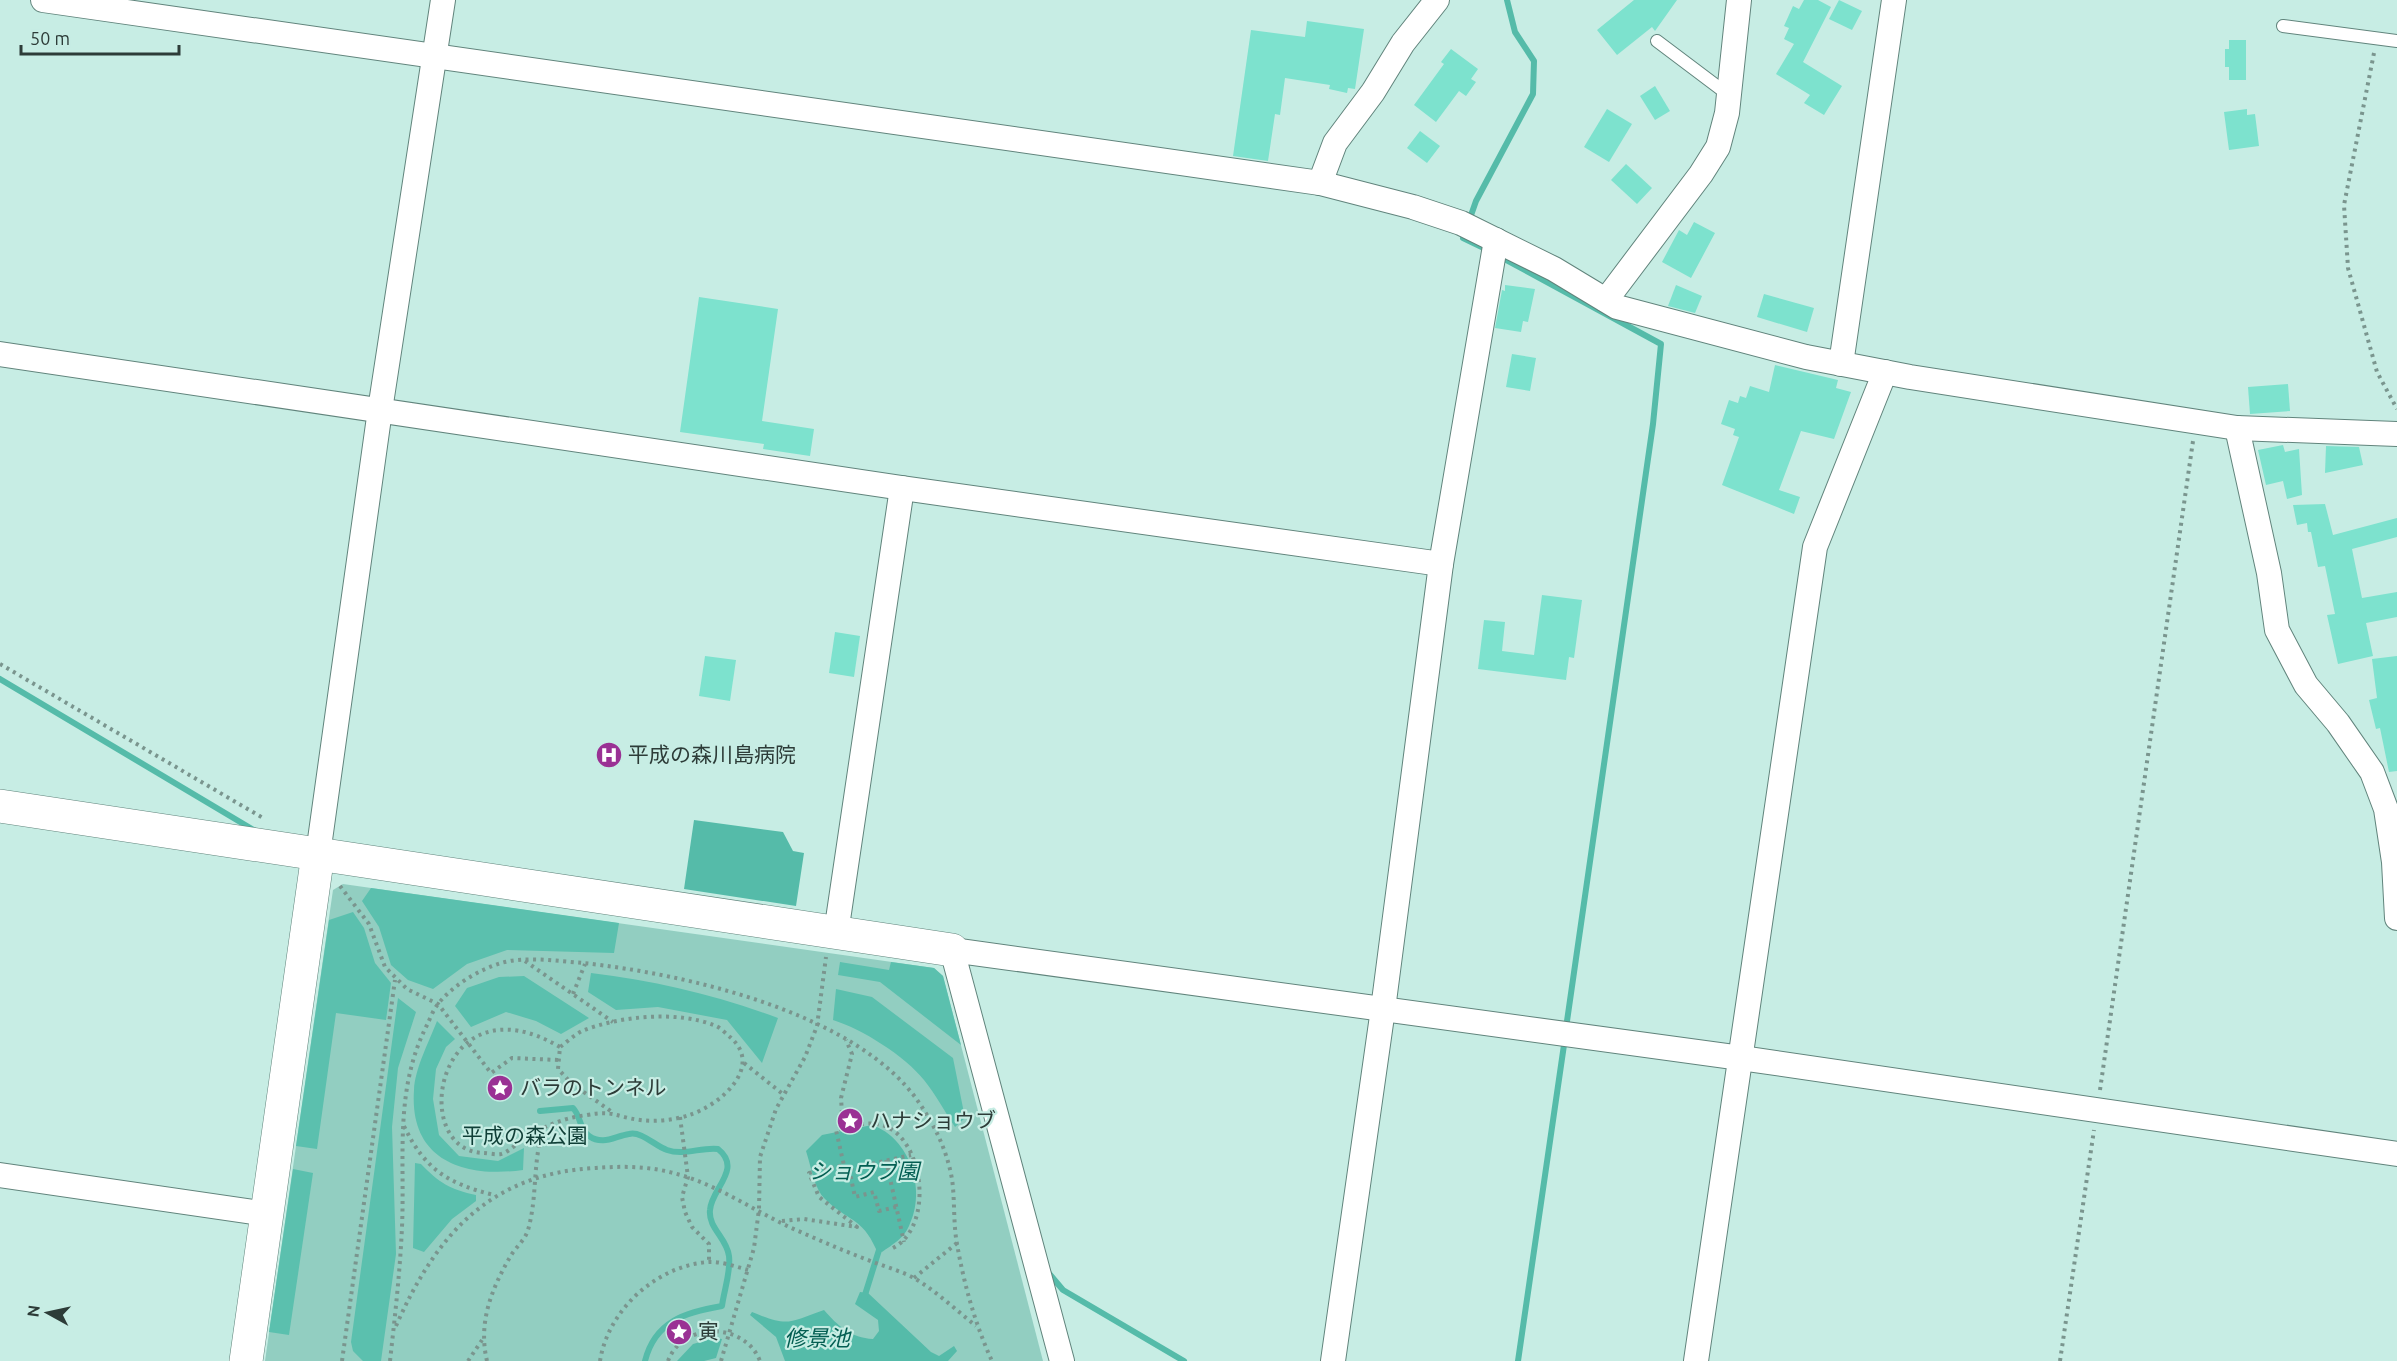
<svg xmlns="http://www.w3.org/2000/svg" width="2397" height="1361" viewBox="0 0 2397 1361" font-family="Ubuntu,'Noto Sans JP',sans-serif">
	<rect width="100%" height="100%" fill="#c7ede4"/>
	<polygon fill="#92cec1" points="343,884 934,968 943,976 1043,1361 265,1361 333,890"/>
	<g fill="#5bc0ae">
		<polygon points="371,888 619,923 614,953 507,950 467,964 433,989 408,980 391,965 379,927 362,901"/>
		<polygon points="353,912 364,928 375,963 391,983 386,1020 336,1013 317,1149 296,1146 329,920"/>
		<polygon points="840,962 889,970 891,962 934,968 943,976 961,1045 880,982 838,975"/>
		<path d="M 591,973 C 656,981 716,995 778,1018 L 762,1063 L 727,1020 L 658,1007 L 616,1010 L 588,992 Z"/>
		<polygon points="524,976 589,1018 561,1034 536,1021 506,1012 471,1027 455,1006 467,988 499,977"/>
		<path d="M 836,989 L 872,997 L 953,1058 L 965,1118 L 955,1127 C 945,1112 936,1095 924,1080 C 905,1056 862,1029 833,1020 Z"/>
		<polygon points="398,998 416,1012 398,1068 392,1127 396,1254 381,1361 363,1361 353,1351 351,1342"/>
		<path d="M 437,1021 L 455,1039 L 446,1047 L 436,1069 L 433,1099 L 439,1135 L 459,1156 L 498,1161 L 524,1148 L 523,1170 C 465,1178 409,1161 414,1090 C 415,1068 429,1042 437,1021 Z"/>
		<path d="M 415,1163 L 421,1164 C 438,1182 451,1190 476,1195 L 476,1201 L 452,1219 L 424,1252 L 413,1248 Z"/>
		<polygon points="293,1169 313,1173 289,1335 269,1332"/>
	</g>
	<g fill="#55bba9">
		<polygon points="694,820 783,832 793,851 804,853 796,906 684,889"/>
		<path d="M 872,1125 C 910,1138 927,1190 909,1226 C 904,1238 892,1245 882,1252 L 876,1249 C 862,1217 847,1221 825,1199 C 814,1188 811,1166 806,1151 L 822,1135 Z"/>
		<path d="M 860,1292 L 868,1293 L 931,1352 L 939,1356 L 954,1346 L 957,1351 L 948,1361 L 785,1361 L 776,1337 L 750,1315 L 752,1312 C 788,1327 788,1323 824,1310 C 838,1326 851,1338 873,1339 L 879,1331 L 878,1320 L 855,1304 Z"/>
		<polygon points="715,1338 722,1339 716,1358 704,1361 677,1361 693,1344"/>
	</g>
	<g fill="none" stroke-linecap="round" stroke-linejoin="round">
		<g stroke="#55bba9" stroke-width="6">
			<polyline points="1469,221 1476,201 1533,94 1534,61 1515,32 1507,0"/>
			<polyline points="1466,230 1463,238 1490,251"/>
			<polyline points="1499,256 1661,344 1653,424 1566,1028"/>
			<polyline points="0,679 257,832"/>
			<path d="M 540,1111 L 573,1108 C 581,1116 579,1129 589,1136 C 603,1146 615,1136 629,1134 C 642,1131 655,1146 667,1150 C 684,1156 701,1147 718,1149 C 743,1169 711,1189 710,1210 C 708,1228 727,1238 729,1256 C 731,1272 724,1290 722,1306 C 686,1312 655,1321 645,1361"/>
			<polyline points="1047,1271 1063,1290 1184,1361"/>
			<polyline points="864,1298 879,1250"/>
			<polyline points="1518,1361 1565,1038"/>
		</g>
	</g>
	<g fill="#7de2ce">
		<polygon points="1634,0 1677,0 1655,31 1652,27 1617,55 1597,30"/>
		<polygon points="1804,0 1818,0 1831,7 1803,62 1842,86 1824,115 1804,103 1810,95 1776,74 1794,44 1784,39 1789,28 1784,26 1793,6 1799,9"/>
		<polygon points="1839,0 1862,11 1852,30 1829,19"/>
		<polygon points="1307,21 1364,29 1355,89 1348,88 1347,93 1329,89 1330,85 1285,78 1280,115 1275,114 1268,161 1233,156 1251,30 1305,37"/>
		<polygon points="2229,40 2246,40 2246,80 2229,80 2229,67 2225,67 2225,49 2229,49"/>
		<polygon points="1451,49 1478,69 1471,79 1476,82 1466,96 1459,91 1436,122 1414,105 1444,64 1441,62"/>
		<polygon points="1655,86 1670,111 1655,120 1640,96"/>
		<polygon points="1607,109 1632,124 1609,162 1584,147"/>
		<polygon points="2247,109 2247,115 2255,114 2259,146 2229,150 2224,112"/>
		<polygon points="1420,131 1440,146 1427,163 1407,148"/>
		<polygon points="1626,164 1652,188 1637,204 1611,180"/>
		<polygon points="1694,222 1715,233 1691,278 1662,262 1679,230 1687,235"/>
		<polygon points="1505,285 1535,289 1528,322 1523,321 1521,332 1495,328 1502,290 1505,291"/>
		<polygon points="1676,285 1702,296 1695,313 1668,306"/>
		<polygon points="1764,294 1814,308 1807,332 1757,317"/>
		<polygon points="699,297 778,309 762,421 814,429 810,456 763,449 764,444 680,432"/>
		<polygon points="1512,354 1536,358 1530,391 1506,387"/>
		<polygon points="1775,365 1838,380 1836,388 1851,392 1834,439 1801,431 1779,490 1800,497 1794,514 1722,485 1739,437 1733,435 1735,429 1721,424 1729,400 1738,403 1740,396 1746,398 1750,386 1769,392"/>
		<polygon points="2288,384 2290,411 2250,414 2248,387"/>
		<polygon points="2283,445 2285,452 2299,449 2302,495 2287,499 2283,481 2266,485 2258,450"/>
		<polygon points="2326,446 2359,447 2363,465 2325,473"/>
		<polygon points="2325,504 2333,535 2397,518 2397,537 2352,549 2362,598 2397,592 2397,617 2366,623 2373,656 2338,664 2327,615 2335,614 2325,566 2318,567 2311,532 2308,532 2307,523 2297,525 2293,505"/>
		<polygon points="1542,595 1582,600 1574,658 1569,657 1566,680 1478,669 1484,620 1505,622 1502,651 1534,655"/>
		<polygon points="835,632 860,636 854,677 829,673"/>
		<polygon points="705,656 736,660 730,701 699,696"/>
		<polygon points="2397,656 2397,771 2389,772 2380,728 2376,729 2369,700 2377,698 2372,659"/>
	</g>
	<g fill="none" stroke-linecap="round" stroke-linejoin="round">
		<defs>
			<g id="lane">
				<polyline points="2283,26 2397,41"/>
				<polyline points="1657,41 1730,96"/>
			</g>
			<g id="street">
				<polyline points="43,0 1320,183 1413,207 1461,223 1554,269 1617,307 1806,357 1910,377 2237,428 2397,434"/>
				<polyline points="1320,183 1335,143 1373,92 1403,43 1437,0"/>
				<polyline points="1606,300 1701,174 1718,147 1727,113 1739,0"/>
				<polyline points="0,354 902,488 1441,564"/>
				<polyline points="1841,364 1894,0"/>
				<polyline points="2237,428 2269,573 2277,630 2306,685 2338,723 2372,772 2386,809 2394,862 2397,918"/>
				<polyline points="318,854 380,410 443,0"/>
				<polyline points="836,933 902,488"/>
				<polyline points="0,1175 267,1214"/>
				<polyline points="1062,1361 952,950 1741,1058 2397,1154"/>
				<polyline points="1333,1361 1383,1009 1441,564 1496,240"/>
				<polyline points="1696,1361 1815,547 1885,372"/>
			</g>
			<g id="secondary">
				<polyline points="0,806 952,950"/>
				<polyline points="246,1361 318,854"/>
			</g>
		</defs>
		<use href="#lane" stroke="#61847c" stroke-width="14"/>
		<use href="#street" stroke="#61847c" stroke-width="26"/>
		<use href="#secondary" stroke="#61847c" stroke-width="34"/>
		<g stroke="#7a958e" stroke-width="4" stroke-dasharray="3 4.5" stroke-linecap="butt">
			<polyline points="2374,53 2344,205 2348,268 2377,372 2397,409"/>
			<polyline points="0,664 263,818"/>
			<polyline points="340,886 369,924 385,967 407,989 438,1004 491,1073 512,1058 558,1060"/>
			<polyline points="525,961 613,1022"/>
			<polyline points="573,994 585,964"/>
			<path d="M 560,1047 C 437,975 407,1150 483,1153 C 488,1153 496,1155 501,1154 C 509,1152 517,1143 524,1139 C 544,1126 563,1118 587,1115 C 614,1110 616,1117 640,1120 C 655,1122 675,1120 689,1115 C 719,1106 765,1067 730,1037 C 726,1034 721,1028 716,1026 C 678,1010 619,1016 582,1031 C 574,1035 567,1042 560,1047 L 558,1069 L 571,1083 L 612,1112"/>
			<polyline points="744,1063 784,1095"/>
			<polyline points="2100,1090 2193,441"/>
			<polyline points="680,1117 688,1177 682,1197 685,1212 692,1227 709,1244 709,1262"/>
			<path d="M 404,1126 C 425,1170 449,1184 494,1195"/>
			<polyline points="843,1128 841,1098 852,1054 846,1040"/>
			<polyline points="886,1160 904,1242"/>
			<polyline points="849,1169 855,1197 874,1192 879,1211 896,1207"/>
			<polyline points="782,1221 804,1219 857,1227 819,1197 809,1173 844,1165"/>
			<path d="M 893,1248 C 935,1226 924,1137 882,1125 C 866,1121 852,1126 836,1130 L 845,1170 L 911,1155"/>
			<polyline points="914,1278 957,1243"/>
			<path d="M 396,1326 C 436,1235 490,1173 596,1168 C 621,1166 648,1166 673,1173 C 718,1184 755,1212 796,1230 C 823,1242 849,1253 876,1263 C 889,1268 903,1272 914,1278 C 936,1291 956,1310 976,1326"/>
			<polyline points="342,1361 395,980"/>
			<path d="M 390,1361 C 395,1316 400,1272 402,1227 C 405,1157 394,1090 427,1025 C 430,1019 433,1010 438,1004 C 452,986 478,970 501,963 C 525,956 557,961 583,963 C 686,974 859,1013 920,1104 C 936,1128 947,1151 952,1179 C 955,1200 953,1222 957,1244 C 964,1284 975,1324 992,1361"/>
			<polyline points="468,1361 482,1340"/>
			<path d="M 487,1361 C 478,1323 491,1290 510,1257 C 515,1248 525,1240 528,1230 C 538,1195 532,1161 544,1127"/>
			<path d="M 600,1361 C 608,1310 656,1266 708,1262 C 721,1261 736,1267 749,1270"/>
			<path d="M 668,1361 C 683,1321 745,1322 760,1361"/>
			<polyline points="721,1361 754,1248 759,1209 760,1157 776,1109 805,1057 817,1026 826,957"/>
			<polyline points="2060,1361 2094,1130"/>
		</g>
		<use href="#lane" stroke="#fff" stroke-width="12"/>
		<use href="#street" stroke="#fff" stroke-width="24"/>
		<use href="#secondary" stroke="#fff" stroke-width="33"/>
	</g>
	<defs>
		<symbol id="hospital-disc" viewBox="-11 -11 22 22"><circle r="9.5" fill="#9a3194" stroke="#c7ede4"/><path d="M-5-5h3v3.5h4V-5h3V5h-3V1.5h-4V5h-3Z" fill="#fff"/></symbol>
		<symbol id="sight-disc" viewBox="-11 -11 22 22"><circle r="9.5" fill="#9a3194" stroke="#c7ede4"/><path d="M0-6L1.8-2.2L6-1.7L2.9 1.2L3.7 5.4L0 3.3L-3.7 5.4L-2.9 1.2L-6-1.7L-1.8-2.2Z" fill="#fff"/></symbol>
	</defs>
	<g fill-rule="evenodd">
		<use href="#hospital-disc" x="594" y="740" width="30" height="30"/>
		<use href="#sight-disc" x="485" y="1073" width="30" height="30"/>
		<use href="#sight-disc" x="835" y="1106" width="30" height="30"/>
		<use href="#sight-disc" x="664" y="1317" width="30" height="30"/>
	</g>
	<g text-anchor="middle" stroke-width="4.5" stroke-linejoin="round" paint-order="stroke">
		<g font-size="21" fill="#2d3c38" stroke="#c7ede4" text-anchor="start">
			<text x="628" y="762">平成の森川島病院</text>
			<text x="520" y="1095">バラのトンネル</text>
			<text x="870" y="1128">ハナショウブ</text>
			<text x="698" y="1339">寅</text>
		</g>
		<g font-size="21" fill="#103f37" stroke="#c7ede4">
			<text x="525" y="1143">平成の森公園</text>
		</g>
		<g font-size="22" font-style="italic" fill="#035e52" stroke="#c7ede4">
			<text x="864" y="1179">ショウブ園</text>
			<text x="817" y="1346">修景池</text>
		</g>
	</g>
	<g transform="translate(48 1313) rotate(278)" stroke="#c7ede4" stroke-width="4.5" paint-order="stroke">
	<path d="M0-4.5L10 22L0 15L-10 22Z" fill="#2d3c38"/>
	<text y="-9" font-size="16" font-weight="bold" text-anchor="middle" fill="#2d3c38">N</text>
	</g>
	<path d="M21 45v9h158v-9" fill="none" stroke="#2d3c38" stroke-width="3"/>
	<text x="30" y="45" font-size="18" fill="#2d3c38" stroke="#c7ede4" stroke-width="4.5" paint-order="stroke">50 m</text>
</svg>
